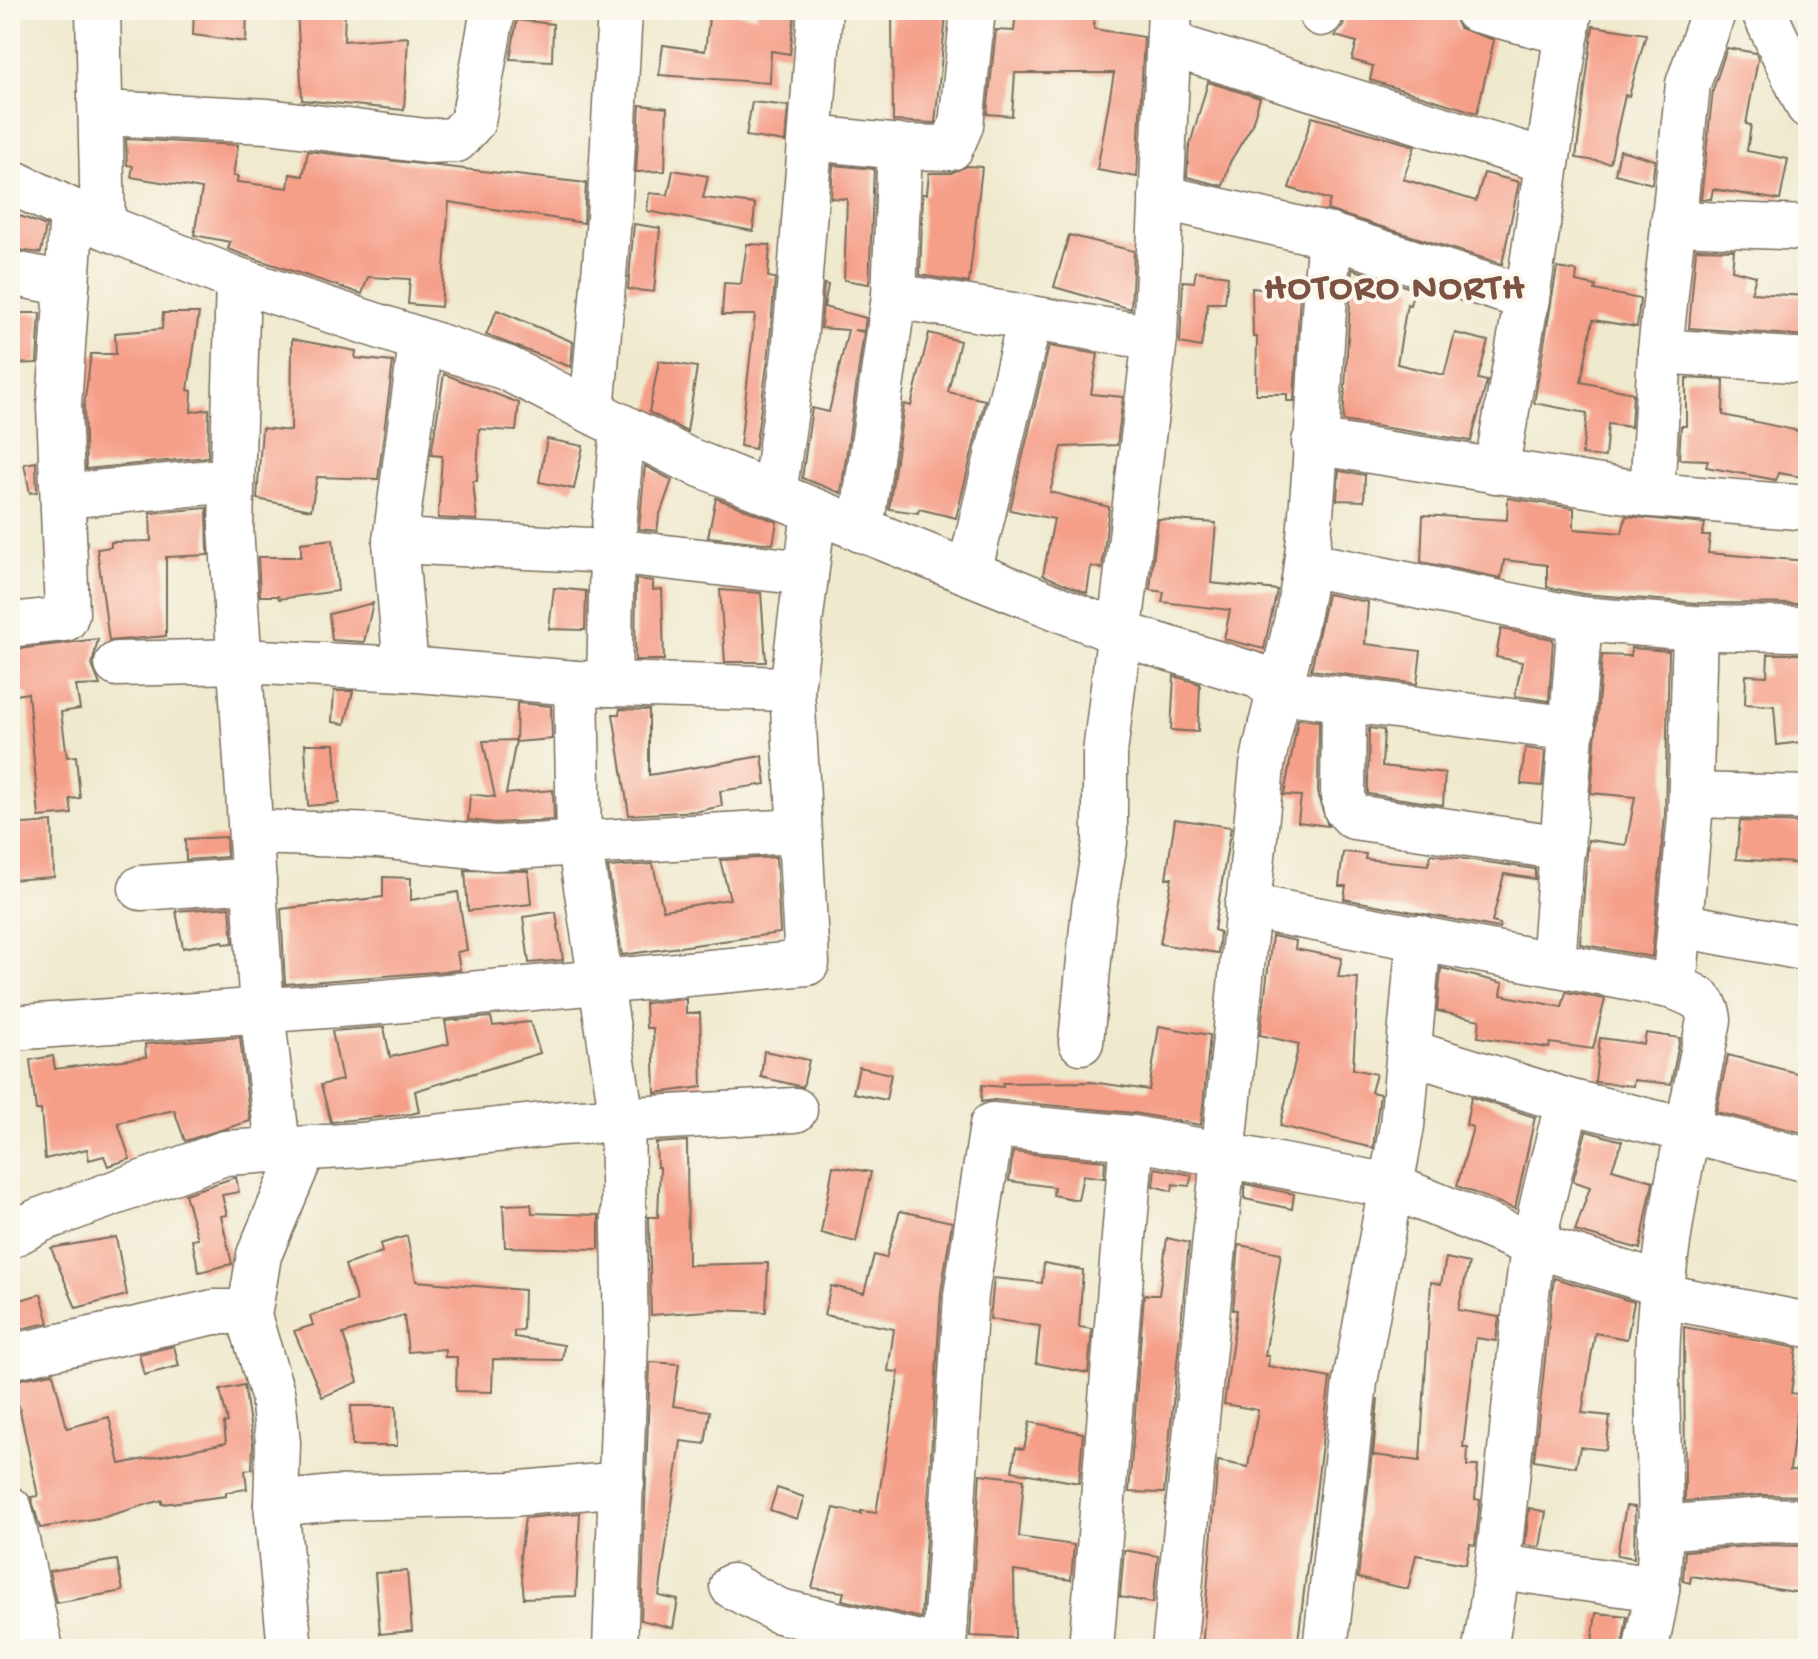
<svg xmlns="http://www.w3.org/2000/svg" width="1818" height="1659" viewBox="0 0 1818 1659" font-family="'Gochi Hand',sans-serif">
	<rect width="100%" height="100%" fill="#fbf7ec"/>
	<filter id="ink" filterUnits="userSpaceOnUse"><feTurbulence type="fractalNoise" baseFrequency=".0125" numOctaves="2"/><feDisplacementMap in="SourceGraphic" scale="16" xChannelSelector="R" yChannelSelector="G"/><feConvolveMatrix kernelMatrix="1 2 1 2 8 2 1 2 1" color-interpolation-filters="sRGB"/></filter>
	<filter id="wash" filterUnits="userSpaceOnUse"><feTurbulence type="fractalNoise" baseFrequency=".006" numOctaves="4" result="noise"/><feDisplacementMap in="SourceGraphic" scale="32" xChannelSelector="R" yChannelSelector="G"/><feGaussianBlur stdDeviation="1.8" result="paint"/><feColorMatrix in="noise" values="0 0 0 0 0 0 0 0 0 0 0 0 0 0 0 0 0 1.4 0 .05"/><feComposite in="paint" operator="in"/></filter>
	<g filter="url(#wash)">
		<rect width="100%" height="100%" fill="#efe9ce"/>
		<g id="blocks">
			<g fill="#f59e88">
				<polygon points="194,10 247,10 246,42 193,35"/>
				<polygon points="297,10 345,10 344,41 408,37 404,110 302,100"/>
				<polygon points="710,10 756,16 757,10 795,10 790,54 771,51 770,83 659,75 663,45 705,51"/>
				<polygon points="1016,10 1094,10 1094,29 1144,37 1137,177 1097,170 1114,73 1015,73 1012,116 987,114 996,30 1014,31"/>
				<polygon points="1346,10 1446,10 1452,12 1459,28 1494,40 1477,113 1370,80 1373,66 1352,60 1357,42 1335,36 1343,26"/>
				<polygon points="892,12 946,16 935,123 893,121"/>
				<polygon points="517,20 553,24 552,61 510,59"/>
				<polygon points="1593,26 1646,34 1629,96 1625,95 1610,163 1576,158"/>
				<polygon points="1727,48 1756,53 1758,59 1746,124 1751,125 1747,151 1788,159 1780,200 1713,189 1711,199 1701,199 1713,90"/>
				<polygon points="1208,82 1260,98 1251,127 1230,162 1223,186 1187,177 1189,148"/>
				<polygon points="752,102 788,106 785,142 746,136"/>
				<polygon points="640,105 667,108 665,171 636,172"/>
				<polygon points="1312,117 1415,146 1403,179 1476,201 1484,173 1519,182 1502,264 1327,210 1330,200 1289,188"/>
				<polygon points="126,139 238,145 233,176 238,176 237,182 288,188 290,174 303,176 308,151 586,183 584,223 449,202 441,307 408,304 410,279 368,277 362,294 247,256 228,249 230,242 194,235 202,189 131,177 133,166 127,165"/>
				<polygon points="1620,150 1655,160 1652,184 1615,174"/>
				<polygon points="833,165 874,169 869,284 844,280 847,199 831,198"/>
				<polygon points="967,166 982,167 969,283 920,275 923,194 927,194 929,173 951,173"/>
				<polygon points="673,170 708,176 703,198 755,204 753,231 647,211 649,193 668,195"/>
				<polygon points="10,212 46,226 41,253 10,249"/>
				<polygon points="634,224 660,228 654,292 628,289"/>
				<polygon points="1069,235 1134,251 1131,309 1054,287"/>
				<polygon points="747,244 770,245 768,277 775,278 769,352 755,449 740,446 755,315 722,315 724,283 741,284"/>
				<polygon points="1696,249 1734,250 1732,270 1756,276 1751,293 1808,296 1808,336 1689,328"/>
				<polygon points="1557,268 1577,271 1576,282 1596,286 1595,290 1640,299 1637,327 1593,320 1581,382 1633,393 1631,427 1608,424 1605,457 1582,455 1587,413 1534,403"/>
				<polygon points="1352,269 1414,289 1410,305 1407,304 1397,364 1444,375 1455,333 1488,341 1478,379 1487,381 1471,441 1343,421"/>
				<polygon points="1196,271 1228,276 1225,303 1208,303 1201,347 1180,343 1183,281 1194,282"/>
				<polygon points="824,284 828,285 824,307 866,318 864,331 854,330 864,332 841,493 802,478 812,408 829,412 848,330 821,328"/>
				<polygon points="1252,288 1300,293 1294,401 1287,401 1287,394 1256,394 1257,337 1253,337"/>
				<polygon points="497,310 573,342 571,367 486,335"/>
				<polygon points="10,313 40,313 37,363 10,364"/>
				<polygon points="163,313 199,313 188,390 192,391 191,412 209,409 208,457 86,469 84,406 91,354 116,354 115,333 162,329"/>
				<polygon points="929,333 960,341 948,392 985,400 956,518 919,509 918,513 889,509 904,404 911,406"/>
				<polygon points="292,339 356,351 355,358 393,362 378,479 317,477 311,510 257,499 262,428 291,431"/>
				<polygon points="1049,346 1098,354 1091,394 1123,397 1117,445 1062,447 1050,492 1109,507 1102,569 1091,566 1087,593 1043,575 1054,519 1010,510"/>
				<polygon points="659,361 697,367 687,432 649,412"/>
				<polygon points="444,374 519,403 516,431 479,429 477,481 473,481 477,520 438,518 442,456 431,455"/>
				<polygon points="1686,378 1724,380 1723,415 1808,433 1808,478 1778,473 1776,480 1706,467 1708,460 1679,459 1681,426 1686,426"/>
				<polygon points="547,439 583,446 574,489 539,482"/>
				<polygon points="36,462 37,492 30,493 24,464"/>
				<polygon points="645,466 672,480 659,517 657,531 639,529"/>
				<polygon points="1339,471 1365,475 1364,501 1337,500"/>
				<polygon points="716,498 777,522 773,544 708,537"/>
				<polygon points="1508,498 1574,508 1574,529 1622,533 1626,516 1705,524 1702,536 1710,536 1708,553 1808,561 1808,604 1696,603 1583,594 1547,587 1547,565 1504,560 1501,578 1421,562 1423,515 1507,520"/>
				<polygon points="207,508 208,555 166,557 166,636 109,641 97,549 111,547 111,542 151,541 150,513"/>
				<polygon points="1158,519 1216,523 1211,583 1277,590 1264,649 1224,639 1230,610 1162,602 1164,592 1150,590"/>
				<polygon points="333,539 338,591 279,599 278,596 260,596 258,557 301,557 301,543"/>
				<polygon points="636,579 653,581 653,590 662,589 664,660 635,660"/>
				<polygon points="554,588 586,591 585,630 549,629"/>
				<polygon points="720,590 761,593 766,662 725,662"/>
				<polygon points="1327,594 1368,602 1365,644 1421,651 1417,684 1311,670"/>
				<polygon points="373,603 364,642 332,640 329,614"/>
				<polygon points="1501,629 1553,639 1549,701 1515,696 1522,662 1496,657"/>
				<polygon points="98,639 92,665 100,685 76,686 80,709 61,712 67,757 76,756 80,798 70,799 72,814 39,817 28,693 10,696 10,650"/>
				<polygon points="1631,648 1669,651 1665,814 1652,957 1580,944 1588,840 1626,845 1635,797 1591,793 1602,655 1631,656"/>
				<polygon points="1768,654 1808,654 1808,741 1777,745 1774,706 1745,704 1746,675 1767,676"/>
				<polygon points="1174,676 1200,684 1198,732 1171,730"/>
				<polygon points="334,691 353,691 345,724 332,722"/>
				<polygon points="517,703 551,706 552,739 516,742"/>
				<polygon points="620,709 649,710 649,775 762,756 766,784 720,791 722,806 699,811 629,815 613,714 619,714"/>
				<polygon points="1298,719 1319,721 1318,796 1328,826 1298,822 1301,796 1284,795"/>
				<polygon points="1369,728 1384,730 1382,766 1445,773 1443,805 1368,794"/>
				<polygon points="516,740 506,794 553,790 554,820 496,823 468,820 470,794 495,797 483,741"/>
				<polygon points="305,744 335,744 339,803 308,806"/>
				<polygon points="1525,748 1545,751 1542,786 1521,784"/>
				<polygon points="1175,819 1231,827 1214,930 1220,932 1218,953 1160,944 1172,878 1166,878"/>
				<polygon points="1740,821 1808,823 1808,864 1736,859"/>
				<polygon points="52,822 54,877 10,880 10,825"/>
				<polygon points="226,837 227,857 186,860 185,839"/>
				<polygon points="1343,852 1366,854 1365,859 1428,865 1431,854 1535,869 1535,879 1504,874 1492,922 1500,924 1499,928 1344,899 1346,886 1339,886"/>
				<polygon points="776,857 780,933 622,955 608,867 653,864 663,910 730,899 720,860"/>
				<polygon points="465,870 528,871 531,904 468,911"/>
				<polygon points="383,877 411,878 411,900 458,892 467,950 457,952 460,970 285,984 281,909 383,897"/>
				<polygon points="230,907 233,943 223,944 223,941 183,948 176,911"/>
				<polygon points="556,912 563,960 529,963 523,917"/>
				<polygon points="1272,936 1296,941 1295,949 1342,958 1338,977 1358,978 1353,1069 1376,1074 1371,1092 1380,1094 1373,1148 1280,1126 1299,1044 1260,1035"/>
				<polygon points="1441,968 1503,983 1501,995 1562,1007 1566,992 1605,999 1593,1049 1550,1043 1549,1048 1478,1037 1480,1020 1437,1011"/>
				<polygon points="686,999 686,1013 700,1013 702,1087 655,1093 653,1028 646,1028 645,1003"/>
				<polygon points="491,1017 493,1026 530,1022 540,1053 415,1091 419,1112 411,1114 331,1122 321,1085 342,1080 332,1031 384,1027 390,1057 449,1044 445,1021"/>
				<polygon points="1159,1026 1210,1035 1201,1125 1134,1113 994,1100 981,1102 982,1085 1003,1087 1003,1083 1091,1082 1149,1090"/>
				<polygon points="1646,1033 1680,1038 1671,1084 1634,1080 1633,1086 1595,1082 1600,1038 1644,1044"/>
				<polygon points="240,1037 250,1121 185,1141 174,1110 118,1123 130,1159 108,1166 104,1156 89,1160 87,1149 45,1159 41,1110 36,1110 30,1060 53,1056 55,1069 146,1057 145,1044"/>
				<polygon points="764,1051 809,1060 803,1087 761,1077"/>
				<polygon points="1728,1055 1808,1076 1808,1134 1716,1112"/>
				<polygon points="859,1067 891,1074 886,1100 853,1093"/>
				<polygon points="1471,1097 1535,1117 1515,1209 1457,1186 1473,1127 1466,1125"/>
				<polygon points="1586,1131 1622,1141 1612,1169 1653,1181 1640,1249 1575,1231 1590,1187 1573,1181"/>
				<polygon points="687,1141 688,1265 768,1263 766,1312 721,1310 651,1315 649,1217 658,1217 660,1167 657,1167 656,1143"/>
				<polygon points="1013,1152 1105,1161 1104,1178 1083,1175 1078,1200 1053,1195 1054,1187 1009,1181"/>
				<polygon points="833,1166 871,1172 856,1242 821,1233"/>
				<polygon points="1155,1168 1192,1175 1189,1186 1173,1184 1172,1191 1153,1186"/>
				<polygon points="236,1177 239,1192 222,1195 227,1215 221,1216 232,1264 199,1272 192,1240 198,1239 185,1194"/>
				<polygon points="1245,1184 1294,1194 1292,1209 1245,1199"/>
				<polygon points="531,1204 532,1213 599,1215 599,1249 505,1247 503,1205"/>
				<polygon points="900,1211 952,1222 941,1293 921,1618 842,1600 844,1592 812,1588 834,1508 861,1514 861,1511 876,1513 899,1372 888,1371 894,1329 824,1315 831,1286 864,1293 874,1255 886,1258"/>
				<polygon points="407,1236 416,1281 524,1290 523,1330 514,1331 514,1337 564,1345 562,1360 493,1359 492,1392 456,1391 457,1357 445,1357 445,1349 408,1352 404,1315 343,1334 358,1382 322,1397 294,1331 313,1325 310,1316 357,1301 345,1265 382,1252 380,1244"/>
				<polygon points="116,1237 127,1295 76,1308 51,1248"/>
				<polygon points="1167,1238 1189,1243 1164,1493 1129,1492 1144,1295 1159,1295"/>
				<polygon points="1239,1245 1281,1253 1265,1356 1269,1356 1268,1366 1330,1378 1297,1649 1202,1649 1218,1461 1248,1467 1258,1410 1224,1404 1237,1310 1233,1310"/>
				<polygon points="1446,1258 1469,1263 1458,1310 1499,1317 1496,1341 1476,1338 1463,1447 1468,1447 1467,1466 1478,1466 1475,1499 1480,1500 1475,1545 1470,1544 1466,1564 1416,1555 1408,1589 1358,1578 1378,1398 1373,1455 1420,1461 1431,1282 1441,1284"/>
				<polygon points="1044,1263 1083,1270 1079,1327 1092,1329 1088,1373 1036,1363 1040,1326 990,1319 994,1278 1042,1283"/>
				<polygon points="1554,1278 1634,1302 1627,1339 1595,1333 1582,1413 1610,1416 1606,1450 1580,1447 1576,1467 1534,1460"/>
				<polygon points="41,1294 49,1323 10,1331 10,1303"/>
				<polygon points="1684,1327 1797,1348 1791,1393 1799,1394 1790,1470 1808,1471 1808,1496 1760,1495 1685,1501"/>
				<polygon points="174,1346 179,1366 144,1375 139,1354"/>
				<polygon points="650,1362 679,1364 673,1406 710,1411 705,1444 681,1441 659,1596 678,1600 673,1628 641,1620"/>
				<polygon points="53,1373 67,1428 109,1417 120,1464 226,1443 224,1423 228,1422 220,1390 244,1385 253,1444 252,1469 245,1470 247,1489 226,1492 226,1496 162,1504 162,1500 104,1517 40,1528 31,1497 38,1496 19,1406 10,1408 10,1381"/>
				<polygon points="351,1406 396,1406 397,1446 352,1446"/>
				<polygon points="1030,1422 1083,1433 1079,1483 1012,1471 1016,1448 1024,1449"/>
				<polygon points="980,1474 1024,1479 1019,1537 1074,1545 1071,1580 1014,1571 1015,1638 970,1636"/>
				<polygon points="777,1488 804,1497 797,1519 770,1510"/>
				<polygon points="1626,1506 1635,1507 1634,1558 1617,1555"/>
				<polygon points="1529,1508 1546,1512 1540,1547 1525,1545"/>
				<polygon points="580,1513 576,1596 524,1598 520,1556 525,1518"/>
				<polygon points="1763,1545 1808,1546 1808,1594 1691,1576 1690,1583 1683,1581 1685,1551"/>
				<polygon points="1124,1550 1158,1556 1153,1603 1120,1597"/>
				<polygon points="117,1560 123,1591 56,1603 49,1571"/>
				<polygon points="407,1571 412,1631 380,1634 375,1573"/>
				<polygon points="1596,1613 1627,1616 1622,1649 1591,1649"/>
			</g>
		</g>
	</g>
	<g filter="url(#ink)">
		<use href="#blocks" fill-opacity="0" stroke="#7a6d5c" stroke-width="2"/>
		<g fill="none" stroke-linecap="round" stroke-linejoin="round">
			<defs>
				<g id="minor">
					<polyline points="98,10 103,226"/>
					<polyline points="1476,10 1567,33"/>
					<polyline points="1763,10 1808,106"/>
					<polyline points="1321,14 1321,10"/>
					<polyline points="1169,44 1546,161"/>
					<polyline points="101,113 268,121 426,141 456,140 473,121 493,10"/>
					<polyline points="812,138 900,147 951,148 961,125 973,10"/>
					<polyline points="10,181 103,226 238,280 506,368 686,459 1122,634 1258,676 1279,691 1573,729"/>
					<polyline points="1161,197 1330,236 1527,298"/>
					<polyline points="1673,223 1808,228"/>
					<polyline points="10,273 67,284"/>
					<polyline points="238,280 231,527 262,1011 278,1147"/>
					<polyline points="894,296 1155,338"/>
					<polyline points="1660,351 1808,361"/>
					<polyline points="592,411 609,218 620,10"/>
					<polyline points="1314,442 1652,495 1808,508"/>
					<polyline points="1496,471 1527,298 1570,10"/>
					<polyline points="774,494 794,355 820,10"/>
					<polyline points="1652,495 1660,351 1688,84 1714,10"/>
					<polyline points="63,496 232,480"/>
					<polyline points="861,530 894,296 900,147"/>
					<polyline points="395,541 612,551 806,573"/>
					<polyline points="1306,564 1580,619 1695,628 1808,629"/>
					<polyline points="969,573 1030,318"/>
					<polyline points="10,625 65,619 67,613 59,406 72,211"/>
					<polyline points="117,664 240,661 406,669 395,541 421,342"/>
					<polyline points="406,669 576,683 792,689"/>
					<polyline points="576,683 579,841 622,1119 626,1338 615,1649"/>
					<polyline points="609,684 612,551 623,427"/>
					<polyline points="1344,699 1343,796 1346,809 1354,817 1563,848"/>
					<polyline points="1691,795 1808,798"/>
					<polyline points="251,832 379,836 495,848 798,831"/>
					<polyline points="141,888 254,880"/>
					<path d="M 1247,906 L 1674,987 C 1693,995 1707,998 1709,1020 C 1690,1119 1667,1220 1659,1321 C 1652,1410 1667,1500 1657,1589 C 1655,1609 1649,1629 1646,1649"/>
					<polyline points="1680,925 1808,949"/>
					<polyline points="1553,963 1580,619"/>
					<polyline points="1674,987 1690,816 1695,628"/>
					<polyline points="10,1028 382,1002 807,963 792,689 814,511"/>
					<polyline points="1081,1042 1094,908 1105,842 1105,753 1155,338 1170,10"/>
					<polyline points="1409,1052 1568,1101 1808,1160"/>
					<polyline points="10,1236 40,1220 225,1153 361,1145 561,1123 795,1110"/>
					<polyline points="1663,1296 1808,1325"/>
					<polyline points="10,1357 214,1312 238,1312 249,1316"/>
					<polyline points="276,1504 334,1498 511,1494 622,1484"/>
					<polyline points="10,1509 41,1649"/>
					<polyline points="1659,1528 1762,1520 1808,1521"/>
					<polyline points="1499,1567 1657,1589"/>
					<polyline points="732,1586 779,1611 945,1649"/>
					<polyline points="290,1649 276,1504 278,1443 273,1396 249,1316 259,1255 304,1149"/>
					<polyline points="944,1649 966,1295 992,1125 1132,1138 1391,1186 1534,1245 1663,1285"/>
					<polyline points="1091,1649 1132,1138"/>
					<path d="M 1174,1649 L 1262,766 C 1275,698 1298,633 1306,564 C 1319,455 1319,345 1330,236"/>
					<polyline points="1325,1649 1355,1382 1402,1126 1419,937"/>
					<path d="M 1485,1649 C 1508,1517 1513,1382 1533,1250 C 1541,1200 1556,1150 1568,1101"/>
				</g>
			</defs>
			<use href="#minor" stroke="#7a6d5c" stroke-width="47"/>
			<use href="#minor" stroke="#fff" stroke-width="44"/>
		</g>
	</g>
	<g text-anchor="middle" stroke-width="8" stroke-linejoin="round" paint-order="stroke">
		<g font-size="38" font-weight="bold" letter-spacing="2" fill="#7c5343" stroke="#fbf7ec">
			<text x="1395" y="297">HOTORO NORTH</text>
		</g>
	</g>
	<rect width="1818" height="1659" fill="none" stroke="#fbf7ec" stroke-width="40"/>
</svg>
